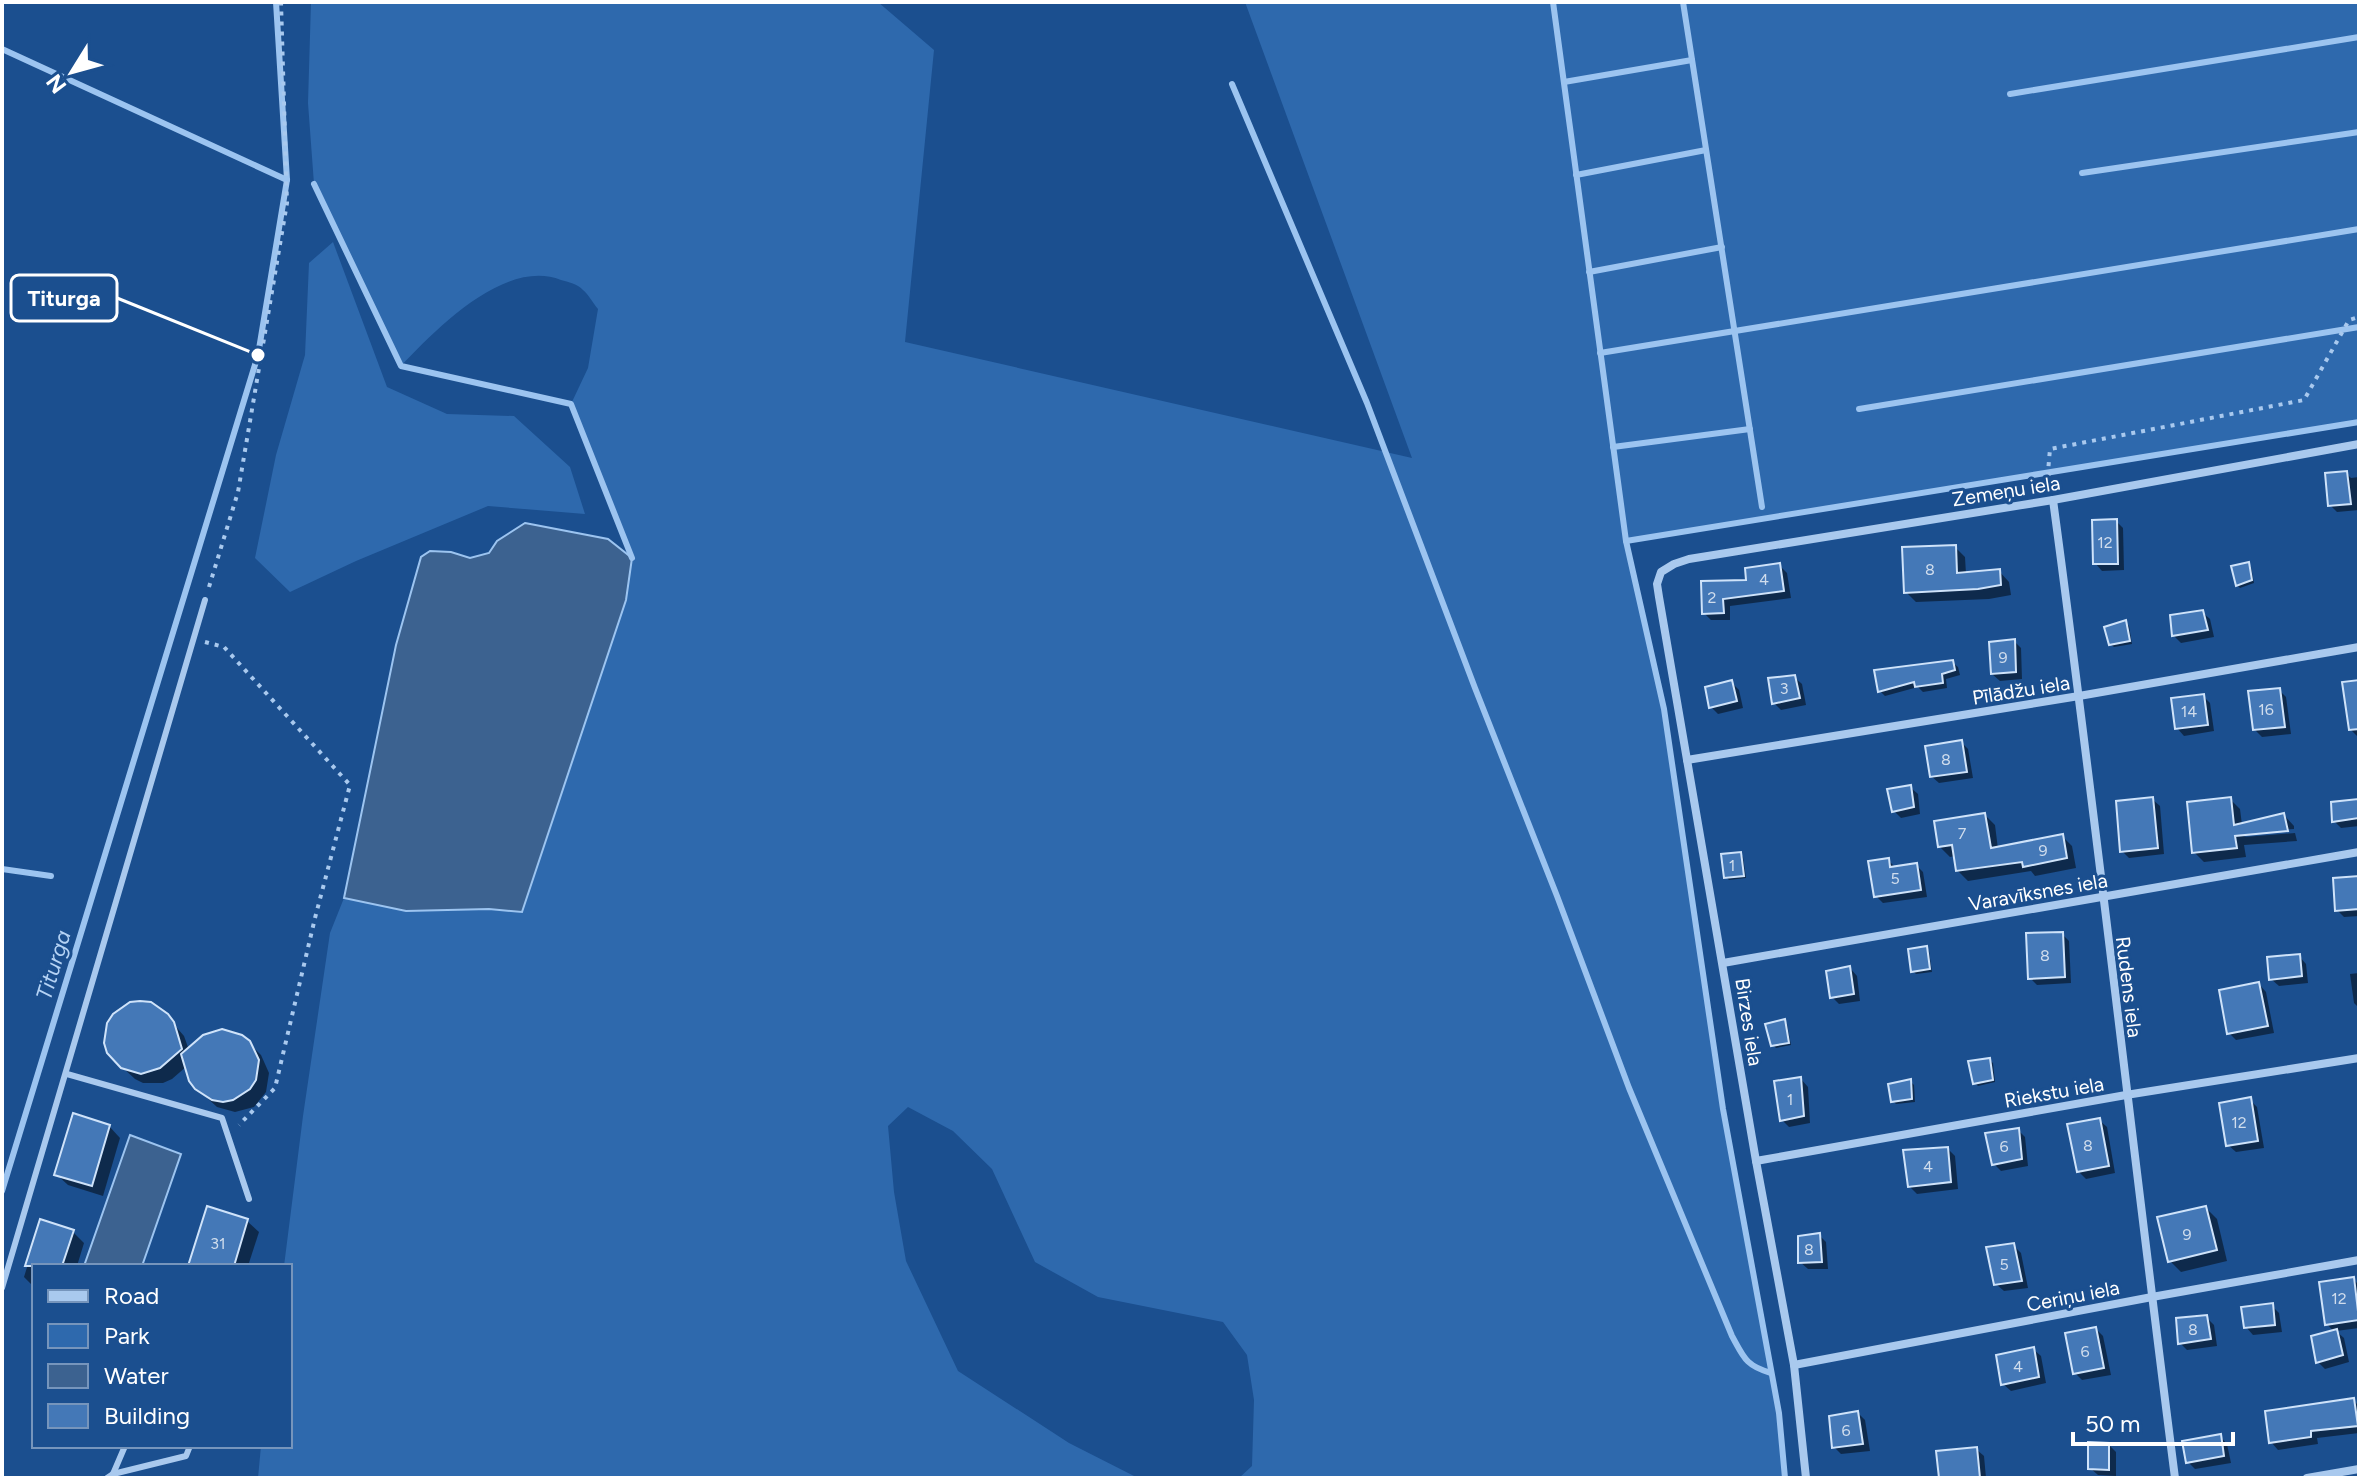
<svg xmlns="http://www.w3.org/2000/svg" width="2361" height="1480" viewBox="0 0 2361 1480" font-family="Figtree,sans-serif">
	<rect width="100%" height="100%" fill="#1b4f8f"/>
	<g fill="#2e69ad">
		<path d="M 311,2 L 878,2 L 934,50 L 905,342 L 1412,458 L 1245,2 L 2359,2 L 2359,422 L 1626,541 L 1664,709 L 1723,1109 L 1779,1413 L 1785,1478 L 1239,1478 L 1252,1466 L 1254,1400 L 1247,1355 L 1223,1322 L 1098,1297 L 1035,1262 L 992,1169 L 953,1131 L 908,1107 L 888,1126 L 894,1192 L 906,1261 L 958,1371 L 1069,1443 L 1138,1478 L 258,1478 L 261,1446 L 290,1446 L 290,1266 L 284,1266 L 303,1116 L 330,933 L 344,898 L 406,911 L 489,909 L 522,912 L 632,558 L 571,404 L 588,368 L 598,309 C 593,303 589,295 583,290 C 578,284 568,282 561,280 C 505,258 436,329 401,366 L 314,184 L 308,103 Z"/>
		<polygon points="333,242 387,387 447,414 514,416 570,467 585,514 488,506 356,561 290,592 255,558 276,455 305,355 309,263"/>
	</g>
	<g fill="#3c6290" stroke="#9cc4f0" stroke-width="2">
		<polygon points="525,523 608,539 632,558 626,600 522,912 489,909 406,911 344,898 396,645 421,557 430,551 451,552 470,558 489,553 497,541"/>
		<polygon points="130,1135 181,1154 142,1266 84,1266"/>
	</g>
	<g fill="#0007">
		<polygon points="2346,473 2351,478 2359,477 2359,510 2337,512 2330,505"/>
		<polygon points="2116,521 2123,528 2124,570 2102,571 2095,563"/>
		<polygon points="1955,547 1965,557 1966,574 1999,571 2009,582 2011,595 1989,599 1916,602 1906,592"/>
		<polygon points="2248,564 2251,567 2254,583 2240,588 2237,585"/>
		<polygon points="1779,565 1787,573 1791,598 1730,606 1730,620 1711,620 1704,613 1703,583 1748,582"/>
		<polygon points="2202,612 2210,619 2214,637 2181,643 2174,636"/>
		<polygon points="2126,623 2129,626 2132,644 2114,647 2110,644"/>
		<polygon points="2014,641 2021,648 2022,679 2000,681 1992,674"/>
		<polygon points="1952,662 1958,667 1960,675 1946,679 1947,688 1923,692 1918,687 1885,696 1880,691"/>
		<polygon points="1794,677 1802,684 1806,705 1781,710 1774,703"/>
		<polygon points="2359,681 2359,736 2357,736 2351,730"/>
		<polygon points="1731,682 1739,690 1743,708 1718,714 1711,707"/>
		<polygon points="2279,690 2286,697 2291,734 2262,737 2255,730"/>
		<polygon points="2203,696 2210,703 2214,731 2184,736 2177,728"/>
		<polygon points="1961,742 1968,749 1973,778 1939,783 1931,776"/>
		<polygon points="1910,787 1918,794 1920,814 1901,818 1894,811"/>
		<polygon points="2152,799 2160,806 2164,854 2129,858 2122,851"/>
		<polygon points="2230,799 2240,809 2242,825 2284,815 2294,826 2294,829 2253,832 2244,837 2295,833 2297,841 2244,845 2246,857 2204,862 2194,852"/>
		<polygon points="2357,801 2359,826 2341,828 2334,821"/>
		<polygon points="1985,815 1995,825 1998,849 2062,836 2072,846 2076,868 2035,876 2031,871 1968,881 1957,870 1955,856 1950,857 1940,847"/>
		<polygon points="1740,854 1743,857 1746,878 1729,880 1726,877"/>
		<polygon points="1888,860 1896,868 1916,865 1923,872 1927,897 1883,903 1876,896"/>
		<polygon points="2359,878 2359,916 2344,917 2337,910"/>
		<polygon points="2062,934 2069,941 2071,983 2037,985 2030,978"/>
		<polygon points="1926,948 1929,951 1932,972 1916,974 1913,971"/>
		<polygon points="2299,956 2306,964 2308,983 2279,986 2271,979"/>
		<polygon points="1850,968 1857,976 1860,1001 1839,1004 1832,997"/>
		<polygon points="2359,973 2359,1008 2354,1003 2350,974"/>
		<polygon points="2259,984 2266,992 2274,1033 2236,1040 2229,1033"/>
		<polygon points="171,1021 184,1036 189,1050 249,1043 261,1055 269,1073 266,1092 254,1107 235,1112 217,1107 204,1095 187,1066 172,1079 163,1083 143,1083 135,1079 122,1067"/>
		<polygon points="1784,1021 1787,1024 1791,1045 1776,1048 1773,1045"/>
		<polygon points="1989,1060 1993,1063 1995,1082 1978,1086 1975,1083"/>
		<polygon points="1801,1079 1808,1087 1810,1123 1789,1127 1782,1120"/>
		<polygon points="1911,1082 1914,1085 1915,1102 1896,1104 1893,1101"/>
		<polygon points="2250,1100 2257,1107 2264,1148 2236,1152 2228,1145"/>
		<polygon points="2099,1120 2107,1127 2115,1173 2086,1179 2078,1171"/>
		<polygon points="109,1126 120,1138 103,1196 68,1185 56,1174"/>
		<polygon points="2018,1130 2025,1137 2028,1166 2001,1171 1994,1164"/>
		<polygon points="1948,1149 1955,1156 1958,1189 1917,1194 1910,1187"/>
		<polygon points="2206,1208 2217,1219 2227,1261 2181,1272 2170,1261"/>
		<polygon points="247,1221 259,1232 248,1266 190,1266"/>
		<polygon points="41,1222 73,1232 84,1243 77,1266 34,1266 34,1287 24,1277"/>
		<polygon points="1819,1235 1826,1242 1828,1269 1808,1269 1800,1262"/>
		<polygon points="2013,1245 2021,1253 2028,1288 2004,1291 1996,1284"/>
		<polygon points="2353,1279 2359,1285 2359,1328 2336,1331 2344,1338 2349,1362 2325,1369 2318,1362 2334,1332 2327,1324"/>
		<polygon points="2272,1306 2279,1313 2282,1332 2253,1335 2246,1327"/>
		<polygon points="2206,1317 2214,1325 2217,1346 2187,1350 2180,1343"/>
		<polygon points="2096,1329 2103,1336 2111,1375 2082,1380 2075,1373"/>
		<polygon points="2033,1349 2041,1356 2046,1383 2011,1391 2003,1384"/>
		<polygon points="2353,1400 2359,1406 2359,1433 2317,1438 2318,1444 2278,1450 2271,1442"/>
		<polygon points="1858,1413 1865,1420 1870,1451 1841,1454 1834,1447"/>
		<polygon points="2220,1436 2227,1444 2231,1463 2195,1469 2188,1462"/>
		<polygon points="2109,1445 2116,1452 2116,1476 2098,1475 2090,1468"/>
		<polygon points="1976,1449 1984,1456 1986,1478 1941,1478"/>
	</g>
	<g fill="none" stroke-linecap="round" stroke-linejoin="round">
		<g stroke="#9cc4f0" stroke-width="6">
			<polyline points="1553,2 1626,541"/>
			<polyline points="1683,2 1762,507"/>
			<polyline points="2,49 287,180"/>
			<polyline points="1564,82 1692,60"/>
			<path d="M 1232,84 L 1367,403 L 1475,688 L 1557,896 L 1629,1088 L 1732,1336 C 1744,1358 1746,1366 1771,1373"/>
			<polyline points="2010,94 2359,37"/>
			<polyline points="2082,173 2359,132"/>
			<polyline points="1576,175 1706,150"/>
			<polyline points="314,184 401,366 571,404 632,558"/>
			<polyline points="1589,272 1722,247"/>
			<polyline points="1600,353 2359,229"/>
			<polyline points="1859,409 2359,327"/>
			<polyline points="1613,447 1750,429"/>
			<polyline points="2,869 51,876"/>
			<polyline points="2,1191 258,355 287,180 276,2"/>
			<polyline points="1785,1478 1779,1413 1723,1109 1664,709 1626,541 2359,422"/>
		</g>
	</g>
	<g fill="#4478b7" stroke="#cfe3fa" stroke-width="2">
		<polygon points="2347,471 2351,504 2328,506 2325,473"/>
		<polygon points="2117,519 2118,564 2093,564 2092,520"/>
		<polygon points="1956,545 1957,573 2000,569 2001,585 1978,589 1904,593 1902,547"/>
		<polygon points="2249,562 2252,580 2236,586 2231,566"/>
		<polygon points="1780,563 1784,591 1723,599 1724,613 1702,614 1701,581 1746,580 1745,568"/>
		<polygon points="2203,610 2208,630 2172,636 2170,615"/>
		<polygon points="2126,620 2130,641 2109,645 2104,627"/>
		<polygon points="2015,639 2016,672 1991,674 1989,642"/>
		<polygon points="1953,660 1955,670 1942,674 1943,683 1915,687 1914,682 1878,692 1874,670"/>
		<polygon points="1795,675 1800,698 1772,704 1768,678"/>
		<polygon points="1732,680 1737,701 1709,708 1705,687"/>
		<polygon points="2359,680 2359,729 2349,730 2342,682"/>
		<polygon points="2280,688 2285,727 2253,730 2248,691"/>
		<polygon points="2204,694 2208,725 2175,729 2171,698"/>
		<polygon points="1962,740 1967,772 1930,777 1925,746"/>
		<polygon points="1911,785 1914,807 1892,812 1887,789"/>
		<polygon points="2153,797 2158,848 2120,852 2116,801"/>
		<polygon points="2231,797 2234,825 2284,813 2288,831 2235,836 2237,848 2192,853 2187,802"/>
		<polygon points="2358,799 2359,818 2332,822 2331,802"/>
		<polygon points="1985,813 1991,848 2063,834 2067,858 2023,867 2022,862 1956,871 1952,845 1938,847 1934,821"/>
		<polygon points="1741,852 1744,876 1724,878 1721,854"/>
		<polygon points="1889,858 1890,867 1917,863 1921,890 1874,897 1868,861"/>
		<polygon points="2359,876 2359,909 2335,911 2333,878"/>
		<polygon points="2063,932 2065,977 2028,979 2026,933"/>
		<polygon points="1927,946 1930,969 1911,972 1908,949"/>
		<polygon points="2300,954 2302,976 2269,980 2267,957"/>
		<polygon points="1850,966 1854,994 1830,998 1826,971"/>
		<polygon points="2259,982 2268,1026 2227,1034 2219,990"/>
		<polygon points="140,1001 151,1002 168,1014 174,1022 182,1049 160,1068 141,1074 121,1068 107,1053 104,1043 107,1023 113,1014 130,1002"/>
		<polygon points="1785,1019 1789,1043 1771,1046 1765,1024"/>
		<polygon points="222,1029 242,1035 250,1041 259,1060 256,1080 250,1089 233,1100 223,1102 212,1100 195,1089 189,1081 181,1054 203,1035"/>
		<polygon points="1990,1058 1993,1080 1973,1084 1968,1061"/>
		<polygon points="1801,1077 1804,1116 1780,1121 1774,1081"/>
		<polygon points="1911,1079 1912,1099 1891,1102 1888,1084"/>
		<polygon points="2251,1097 2258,1141 2226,1146 2219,1103"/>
		<polygon points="73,1113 110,1125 92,1186 54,1175"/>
		<polygon points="2100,1118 2109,1166 2077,1172 2067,1124"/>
		<polygon points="2019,1128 2022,1159 1992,1165 1985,1133"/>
		<polygon points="1948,1147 1951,1182 1908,1187 1903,1150"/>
		<polygon points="207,1206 248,1219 234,1266 188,1266"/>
		<polygon points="2206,1206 2217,1250 2168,1262 2157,1217"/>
		<polygon points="40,1219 74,1230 62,1266 25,1266"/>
		<polygon points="1820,1233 1822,1262 1798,1263 1798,1236"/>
		<polygon points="2014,1243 2022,1281 1994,1285 1986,1247"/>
		<polygon points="2354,1277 2359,1320 2325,1325 2319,1282"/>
		<polygon points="2273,1303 2275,1325 2244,1328 2241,1307"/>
		<polygon points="2207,1315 2211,1339 2178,1344 2176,1318"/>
		<polygon points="2096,1327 2104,1368 2073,1374 2065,1333"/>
		<polygon points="2337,1329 2343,1355 2316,1363 2311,1336"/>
		<polygon points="2034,1347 2039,1377 2001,1385 1996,1355"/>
		<polygon points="2354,1398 2358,1426 2311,1431 2311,1437 2269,1443 2265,1411"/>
		<polygon points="1858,1411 1863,1444 1832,1448 1829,1416"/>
		<polygon points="2221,1434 2224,1456 2186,1463 2182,1441"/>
		<polygon points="2088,1442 2109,1443 2109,1470 2088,1469"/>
		<polygon points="1977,1447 1980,1478 1939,1478 1936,1451"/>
	</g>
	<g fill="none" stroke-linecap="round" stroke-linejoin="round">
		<g stroke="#a9c9ee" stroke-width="4" stroke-dasharray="4 6" stroke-linecap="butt">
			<polyline points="2050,486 2048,472 2050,449 2304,400 2349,320 2359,317"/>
			<polyline points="209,587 238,492 287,203 281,2"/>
			<polyline points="205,642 224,647 350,785 315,918 275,1088 239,1125"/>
		</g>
		<g stroke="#a9c9ee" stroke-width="6">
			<polyline points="67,1074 222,1118 249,1199"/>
			<polyline points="2,1288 205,600"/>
			<polyline points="113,1474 186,1456 190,1446"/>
			<polyline points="107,1478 113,1474 125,1446"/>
		</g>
		<g stroke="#a9c9ee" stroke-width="8">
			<path d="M 2053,500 C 2097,825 2133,1152 2175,1478"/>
			<polyline points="1687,760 2079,696 2359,647"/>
			<polyline points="1723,963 2359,852"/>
			<polyline points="1756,1161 2126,1095 2359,1058"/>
			<polyline points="1794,1365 2152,1297 2359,1260"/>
			<polyline points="1806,1478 1794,1365 1756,1161 1659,597 1657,584 1661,572 1674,564 1689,559 2053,500 2359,444"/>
			<polyline points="2307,1478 2359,1469"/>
		</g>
	</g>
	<g text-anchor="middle" stroke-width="6" stroke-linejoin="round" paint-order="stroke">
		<g font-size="16" fill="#d0dded">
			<text x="2105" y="548">12</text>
			<text x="1930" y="575">8</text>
			<text x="1764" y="585">4</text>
			<text x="1712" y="603">2</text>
			<text x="2003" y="663">9</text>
			<text x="1784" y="694">3</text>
			<text x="2266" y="715">16</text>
			<text x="2189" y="717">14</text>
			<text x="1946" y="765">8</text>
			<text x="1962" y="839">7</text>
			<text x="2043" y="856">9</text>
			<text x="1732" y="871">1</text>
			<text x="1895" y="884">5</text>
			<text x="2045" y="961">8</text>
			<text x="1790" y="1105">1</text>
			<text x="2239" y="1128">12</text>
			<text x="2088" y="1151">8</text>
			<text x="2004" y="1152">6</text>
			<text x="1928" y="1172">4</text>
			<text x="2187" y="1240">9</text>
			<text x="218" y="1249">31</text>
			<text x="1809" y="1255">8</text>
			<text x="2004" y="1270">5</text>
			<text x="2339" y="1304">12</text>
			<text x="2193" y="1335">8</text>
			<text x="2085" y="1357">6</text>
			<text x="2018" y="1372">4</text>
			<text x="1846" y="1436">6</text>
		</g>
		<g font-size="20" fill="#fff" stroke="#1b4f8f">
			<text transform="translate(2006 491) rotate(-9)" y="7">Zemeņu iela</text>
			<text transform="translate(2021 690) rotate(-9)" y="7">Pīlādžu iela</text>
			<text transform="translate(2038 892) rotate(-10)" y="7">Varavīksnes iela</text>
			<text transform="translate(2129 987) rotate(83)" y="7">Rudens iela</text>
			<text transform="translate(1749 1022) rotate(81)" y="7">Birzes iela</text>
			<text transform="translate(2054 1092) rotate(-10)" y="7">Riekstu iela</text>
			<text transform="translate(2073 1296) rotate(-11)" y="7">Ceriņu iela</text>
		</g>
		<g font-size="22" font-style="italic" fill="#b5d3f5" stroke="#1b4f8f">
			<text transform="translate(53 965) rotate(-73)" y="8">Titurga</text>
		</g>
	</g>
	<path fill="none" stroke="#fff" stroke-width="3" d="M258 355L117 298"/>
	<circle fill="#fff" stroke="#1b4f8f" stroke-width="3" cx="258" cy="355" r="8"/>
	<rect fill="#1b4f8f" stroke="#fff" stroke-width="3" x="11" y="275" width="106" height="46" rx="8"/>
	<g font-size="22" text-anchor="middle" font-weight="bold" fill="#fff">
		<text x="64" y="306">Titurga</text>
	</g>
	<rect width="2361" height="1480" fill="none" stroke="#ffffff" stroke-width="8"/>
	<rect x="32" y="1264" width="260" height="184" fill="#1b4f8f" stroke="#7695bc" stroke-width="2"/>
	<rect x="48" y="1290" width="40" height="12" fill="#a9c9ee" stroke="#7695bc" stroke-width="2"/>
	<text x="104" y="1304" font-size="24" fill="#ffffff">Road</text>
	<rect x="48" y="1324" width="40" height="24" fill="#2e69ad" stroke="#7695bc" stroke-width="2"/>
	<text x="104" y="1344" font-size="24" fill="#ffffff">Park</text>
	<rect x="48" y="1364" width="40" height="24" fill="#3c6290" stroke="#7695bc" stroke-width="2"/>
	<text x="104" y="1384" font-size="24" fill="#ffffff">Water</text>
	<rect x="48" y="1404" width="40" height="24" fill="#4478b7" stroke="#7695bc" stroke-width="2"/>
	<text x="104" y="1424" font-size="24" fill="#ffffff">Building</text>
	<g transform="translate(72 72) rotate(233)" stroke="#1b4f8f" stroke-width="6" paint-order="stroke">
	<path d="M0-6L14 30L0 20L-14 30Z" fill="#ffffff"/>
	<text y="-12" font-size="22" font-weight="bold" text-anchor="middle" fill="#ffffff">N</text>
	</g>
	<path d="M2073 1432v12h160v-12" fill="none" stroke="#ffffff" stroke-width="4"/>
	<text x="2085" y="1432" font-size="24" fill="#ffffff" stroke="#1b4f8f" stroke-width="6" paint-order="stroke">50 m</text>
</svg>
